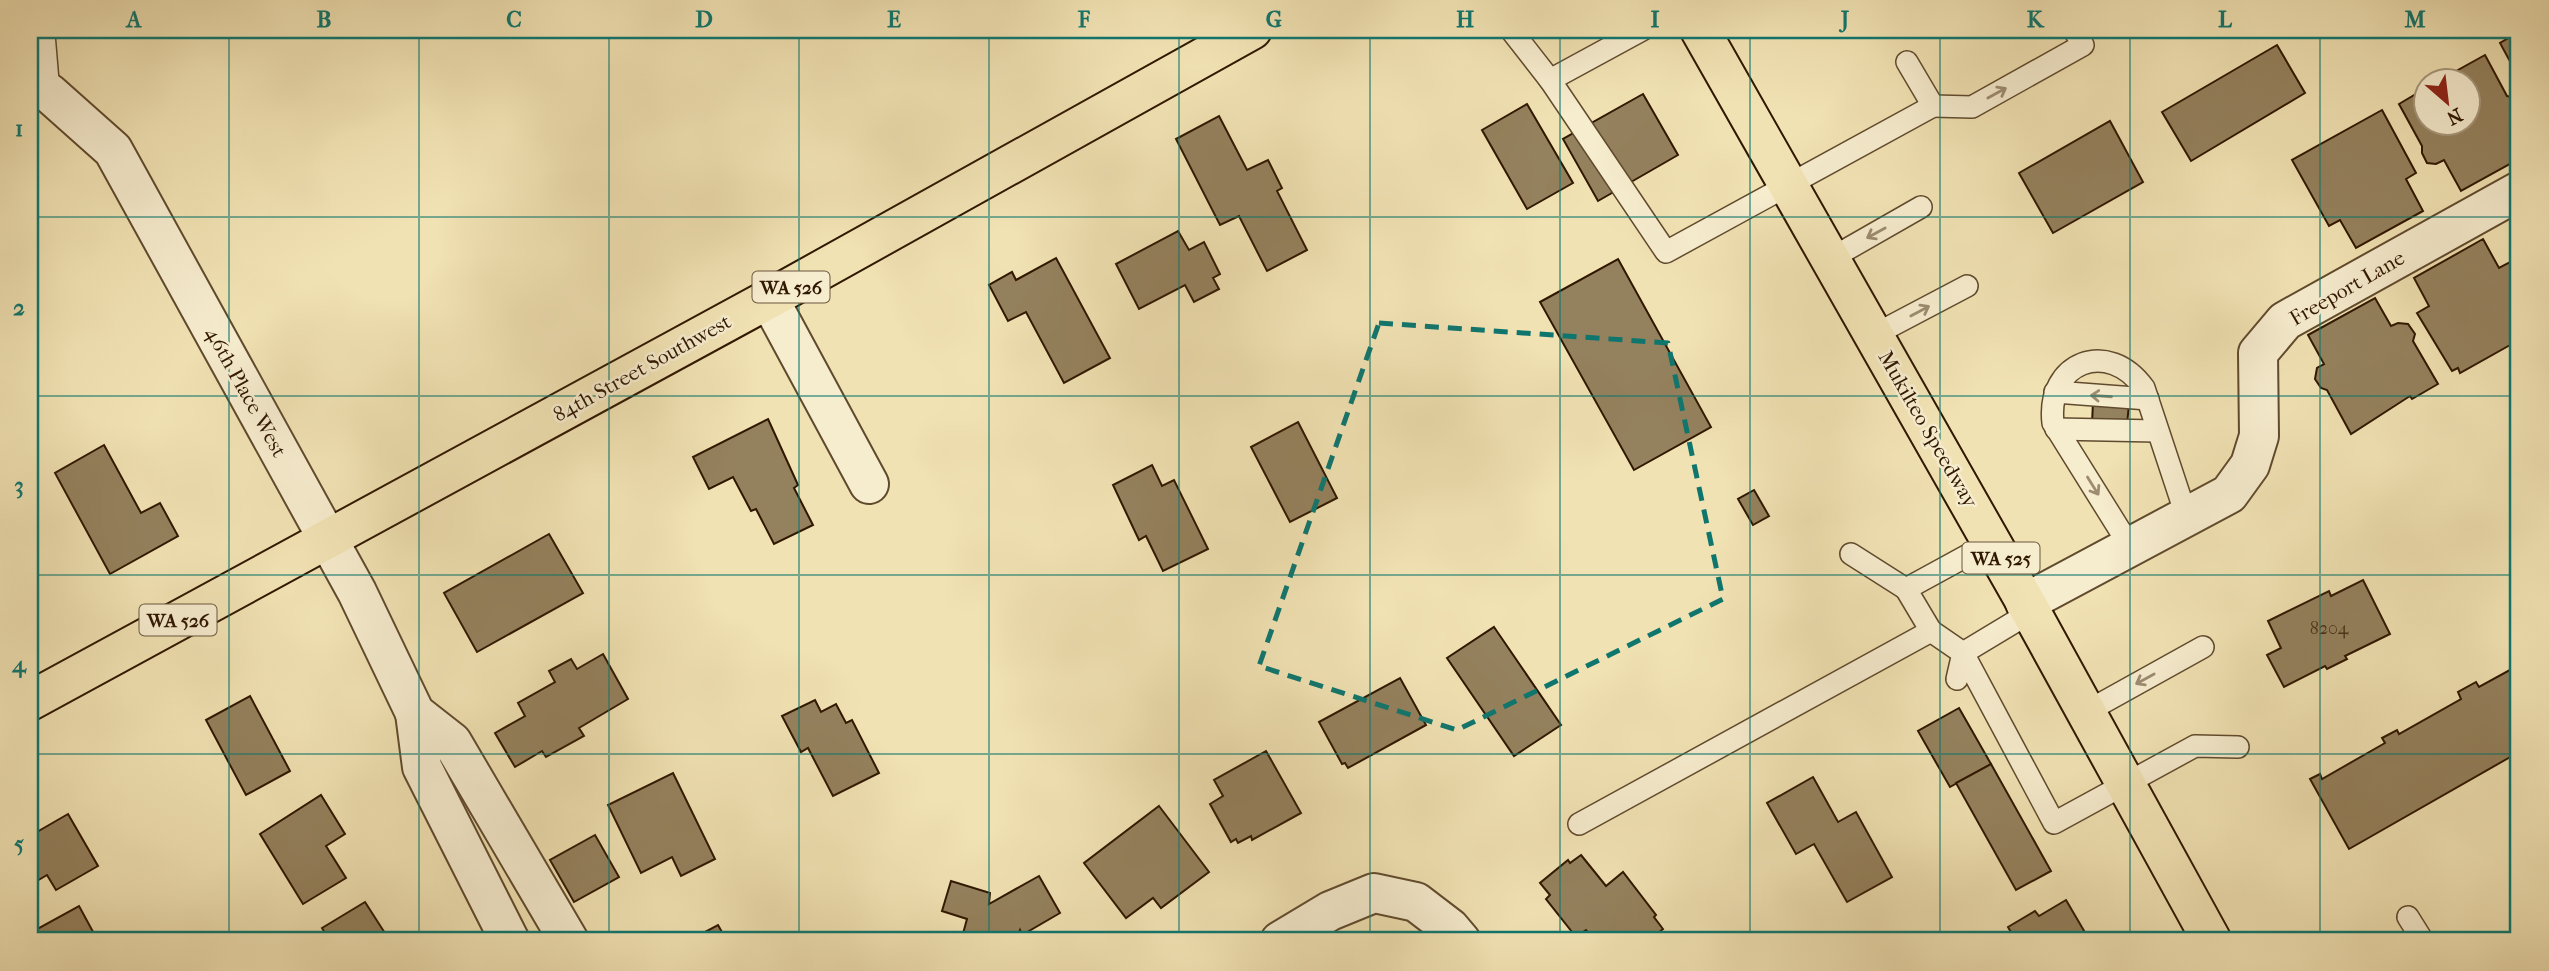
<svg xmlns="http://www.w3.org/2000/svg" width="2549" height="971" viewBox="0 0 2549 971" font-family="'IM FELL French Canon',serif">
	<rect width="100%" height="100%" fill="#f1e2b3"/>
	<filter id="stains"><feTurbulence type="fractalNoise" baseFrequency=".00286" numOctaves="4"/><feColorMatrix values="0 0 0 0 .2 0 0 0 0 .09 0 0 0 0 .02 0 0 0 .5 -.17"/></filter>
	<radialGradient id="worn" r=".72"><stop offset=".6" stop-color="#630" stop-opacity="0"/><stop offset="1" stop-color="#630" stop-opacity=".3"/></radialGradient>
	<g fill="#94815d" stroke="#301700" stroke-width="2">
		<polygon points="2519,32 2519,78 2500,43"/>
		<polygon points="2277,45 2305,93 2191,161 2162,112"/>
		<polygon points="2485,55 2507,96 2516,98 2519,104 2519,120 2512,123 2519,137 2519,159 2461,191 2444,160 2436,164 2427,163 2422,153 2422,146 2399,104 2426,88 2426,122 2468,122 2468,80 2440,80"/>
		<polygon points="1643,94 1678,155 1598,201 1563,139"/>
		<polygon points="1527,104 1573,183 1527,209 1482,130"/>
		<polygon points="2382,110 2416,173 2406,179 2423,211 2356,248 2340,220 2329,226 2292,160"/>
		<polygon points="1219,116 1247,170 1268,160 1282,188 1277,191 1307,250 1267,271 1239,216 1220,225 1176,139"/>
		<polygon points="2110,121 2143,182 2053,233 2019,173"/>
		<polygon points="1178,231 1189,250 1204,242 1220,274 1213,278 1219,289 1194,302 1185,285 1139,309 1116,264"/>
		<polygon points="2483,239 2499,268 2512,261 2519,274 2519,340 2460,373 2458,368 2452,371 2417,313 2429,306 2414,278"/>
		<polygon points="1056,258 1110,358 1064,383 1026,312 1008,321 989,285 1012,272 1016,280"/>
		<polygon points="1618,259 1711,427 1634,470 1540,302"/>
		<polygon points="2375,298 2391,326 2398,323 2408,324 2415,334 2413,341 2438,384 2412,399 2410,396 2351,434 2327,390 2321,388 2315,379 2317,368 2324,364 2308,335"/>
		<polygon points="2093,402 2129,404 2127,425 2092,423"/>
		<polygon points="768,419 798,485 794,488 813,525 774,544 756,509 751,511 733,477 709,489 693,457"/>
		<polygon points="1298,422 1337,498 1290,522 1251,447"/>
		<polygon points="104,445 141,513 160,503 178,536 110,574 55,473"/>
		<polygon points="1152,465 1162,486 1174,480 1208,549 1163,571 1146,536 1139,540 1113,485"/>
		<polygon points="1754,490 1769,516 1753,525 1738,499"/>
		<polygon points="549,534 583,593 477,652 444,593"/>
		<polygon points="2363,580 2390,634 2345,656 2347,659 2327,669 2325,666 2284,687 2267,655 2281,648 2268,621 2329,591 2331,596"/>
		<polygon points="1494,627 1561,725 1514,756 1447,658"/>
		<polygon points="603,654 628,699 579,728 584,736 546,757 542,751 515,767 495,733 525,716 518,703 555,682 549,671 571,659 577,669"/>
		<polygon points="2519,665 2519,752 2349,849 2310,779 2320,774 2322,779 2385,743 2382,738 2397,730 2399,734 2461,699 2458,692 2476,682 2479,687"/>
		<polygon points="1400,678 1426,725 1348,768 1345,763 1342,764 1319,722"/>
		<polygon points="250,696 290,771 246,795 206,720"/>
		<polygon points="815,700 821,712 836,704 846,723 852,720 879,773 833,796 808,748 801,752 782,716"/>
		<polygon points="1959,708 1991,764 1950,787 1918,731"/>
		<polygon points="1266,751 1301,813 1252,840 1251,836 1238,843 1236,839 1231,842 1210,804 1223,796 1214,780"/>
		<polygon points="1991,764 2051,871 2016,890 1956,783"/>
		<polygon points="673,773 715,859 681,876 672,857 641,873 608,805"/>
		<polygon points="1813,777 1838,822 1856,812 1892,877 1847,902 1814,844 1796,854 1767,803"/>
		<polygon points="321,795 345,834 326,846 346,878 303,904 260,834"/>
		<polygon points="1159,806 1209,872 1161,908 1153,898 1126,918 1084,863"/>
		<polygon points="68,814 98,866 56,890 47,875 30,885 30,836"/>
		<polygon points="595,835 619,877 574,902 550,860"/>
		<polygon points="1581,855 1606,886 1623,872 1656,915 1654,917 1663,929 1648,941 1595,941 1586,930 1576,937 1546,899 1550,895 1540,883 1568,860 1570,863"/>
		<polygon points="1039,876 1060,913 1022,935 1020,930 1016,941 961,941 967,919 942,911 951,881 990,893 989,904"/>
		<polygon points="2066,900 2090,941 2016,941 2008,927 2035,911 2039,916"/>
		<polygon points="365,902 390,941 330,941 322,928"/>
		<polygon points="79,906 98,941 33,941 30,933"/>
		<polygon points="718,925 727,941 688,941"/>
	</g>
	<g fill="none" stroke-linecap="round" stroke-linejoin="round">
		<defs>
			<g id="service">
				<polyline points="41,30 44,34 49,93"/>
				<polyline points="1511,30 1550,80 1642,30"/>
				<polyline points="1550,80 1666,252 1933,106 1907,62"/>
				<polyline points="1933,106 1972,107 2083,45 2074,30"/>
				<polyline points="1830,259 1921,207"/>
				<polyline points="1874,335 1967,286"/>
				<polyline points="2055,392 2148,399"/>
				<polyline points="2056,429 2157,431"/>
				<path d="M 2131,548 L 2053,423 C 2046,362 2108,338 2144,388 L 2187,518"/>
				<polyline points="1851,554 1906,589"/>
				<polyline points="2031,612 1963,653 2054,823 2195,746 2238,747"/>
				<polyline points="1931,631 1963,653 1957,679"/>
				<polyline points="2086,712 2203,647"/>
				<polyline points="1579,824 1931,631 1906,589 1992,542"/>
				<polyline points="2408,917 2423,941"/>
			</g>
			<g id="minor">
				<polyline points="49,93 113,150 357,592 415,713 452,742 569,941"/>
				<polyline points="769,299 869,484"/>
				<polyline points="2025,603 2229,494 2250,465 2259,436 2258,353 2285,321 2519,191"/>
				<polyline points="415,713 422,767 510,941"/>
				<polyline points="1280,941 1330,911 1374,893 1416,902 1450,928 1461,941"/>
			</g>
			<g id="primary">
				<polyline points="1700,30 2031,612 2212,941"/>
				<polyline points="30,701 769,299 1252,30"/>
			</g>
		</defs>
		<use href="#service" stroke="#604a2d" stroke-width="24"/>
		<use href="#minor" stroke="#604a2d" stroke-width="42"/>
		<use href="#primary" stroke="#301700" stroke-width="42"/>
		<use href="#service" stroke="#f6ecce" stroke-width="21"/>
		<use href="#minor" stroke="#f6ecce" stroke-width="38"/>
		<use href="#primary" stroke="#f1e2b3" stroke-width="38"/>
	</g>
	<defs><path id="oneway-shaft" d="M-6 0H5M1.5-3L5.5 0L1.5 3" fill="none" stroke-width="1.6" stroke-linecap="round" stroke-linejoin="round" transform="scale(1.75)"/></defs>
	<g stroke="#9d8c71">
		<use href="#oneway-shaft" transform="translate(1997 93) rotate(-29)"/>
		<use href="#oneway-shaft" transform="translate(1876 233) rotate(151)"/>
		<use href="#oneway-shaft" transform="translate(1920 311) rotate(-28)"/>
		<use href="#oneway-shaft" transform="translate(2101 396) rotate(-176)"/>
		<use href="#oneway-shaft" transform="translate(2093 486) rotate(58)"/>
		<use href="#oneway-shaft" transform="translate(2145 679) rotate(151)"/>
	</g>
	<path fill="none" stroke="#0f766e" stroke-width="5" stroke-dasharray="14 9" stroke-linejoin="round" d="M 1379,323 L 1668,343 L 1723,599 L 1457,730 L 1259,666 Z"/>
	<path fill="none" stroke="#0f766e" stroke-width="2" stroke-opacity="0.55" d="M 229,30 L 229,941M 419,30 L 419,941M 609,30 L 609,941M 799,30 L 799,941M 989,30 L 989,941M 1179,30 L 1179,941M 1370,30 L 1370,941M 1560,30 L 1560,941M 1750,30 L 1750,941M 1940,30 L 1940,941M 2130,30 L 2130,941M 2320,30 L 2320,941M 30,217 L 2519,217M 30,396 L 2519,396M 30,575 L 2519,575M 30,754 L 2519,754"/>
	<g text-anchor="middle" stroke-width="5" stroke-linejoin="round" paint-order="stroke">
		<g font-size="18" fill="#493217">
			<text x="2329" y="634">8204</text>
		</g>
		<g fill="#f6ecce" stroke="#6b573e" stroke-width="2">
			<rect x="752.5" y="271.5" width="77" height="31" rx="5"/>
			<rect x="1962.5" y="542.5" width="77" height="31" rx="5"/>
			<rect x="139.5" y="604.5" width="77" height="31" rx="5"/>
		</g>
		<g font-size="19" font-weight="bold" fill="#301700">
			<text x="791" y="294">WA 526</text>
			<text x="2001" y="565">WA 525</text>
			<text x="178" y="627">WA 526</text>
		</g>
		<g font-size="21" fill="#301700" stroke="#f6ecce">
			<text transform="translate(2347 288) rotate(-30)" y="7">Freeport Lane</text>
			<text transform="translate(642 368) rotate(-29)" y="7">84th Street Southwest</text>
			<text transform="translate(246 392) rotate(61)" y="7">46th Place West</text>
			<text transform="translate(1928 429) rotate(60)" y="7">Mukilteo Speedway</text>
		</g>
	</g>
	<rect width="2549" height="971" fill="none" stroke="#f1e2b3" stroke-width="77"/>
	<g transform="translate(2447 102) rotate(152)"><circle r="33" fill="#f6ecce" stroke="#a7977c" stroke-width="2"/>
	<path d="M0-5L12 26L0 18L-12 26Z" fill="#8f2418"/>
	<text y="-10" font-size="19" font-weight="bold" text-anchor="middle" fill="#301700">N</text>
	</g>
	<rect x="38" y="38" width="2472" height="894" fill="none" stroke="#0f766e" stroke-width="2.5"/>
	<g font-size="23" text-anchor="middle" font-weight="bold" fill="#0f766e">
		<text x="134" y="27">A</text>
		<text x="324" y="27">B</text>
		<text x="514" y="27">C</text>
		<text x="704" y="27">D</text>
		<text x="894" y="27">E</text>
		<text x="1084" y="27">F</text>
		<text x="1274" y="27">G</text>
		<text x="1465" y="27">H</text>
		<text x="1655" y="27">I</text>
		<text x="1845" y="27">J</text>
		<text x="2035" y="27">K</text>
		<text x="2225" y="27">L</text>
		<text x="2415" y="27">M</text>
		<text x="19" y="136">1</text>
		<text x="19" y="315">2</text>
		<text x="19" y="493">3</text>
		<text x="19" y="672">4</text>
		<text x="19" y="851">5</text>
	</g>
	<rect width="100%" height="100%" filter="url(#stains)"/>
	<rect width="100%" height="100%" fill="url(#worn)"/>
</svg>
